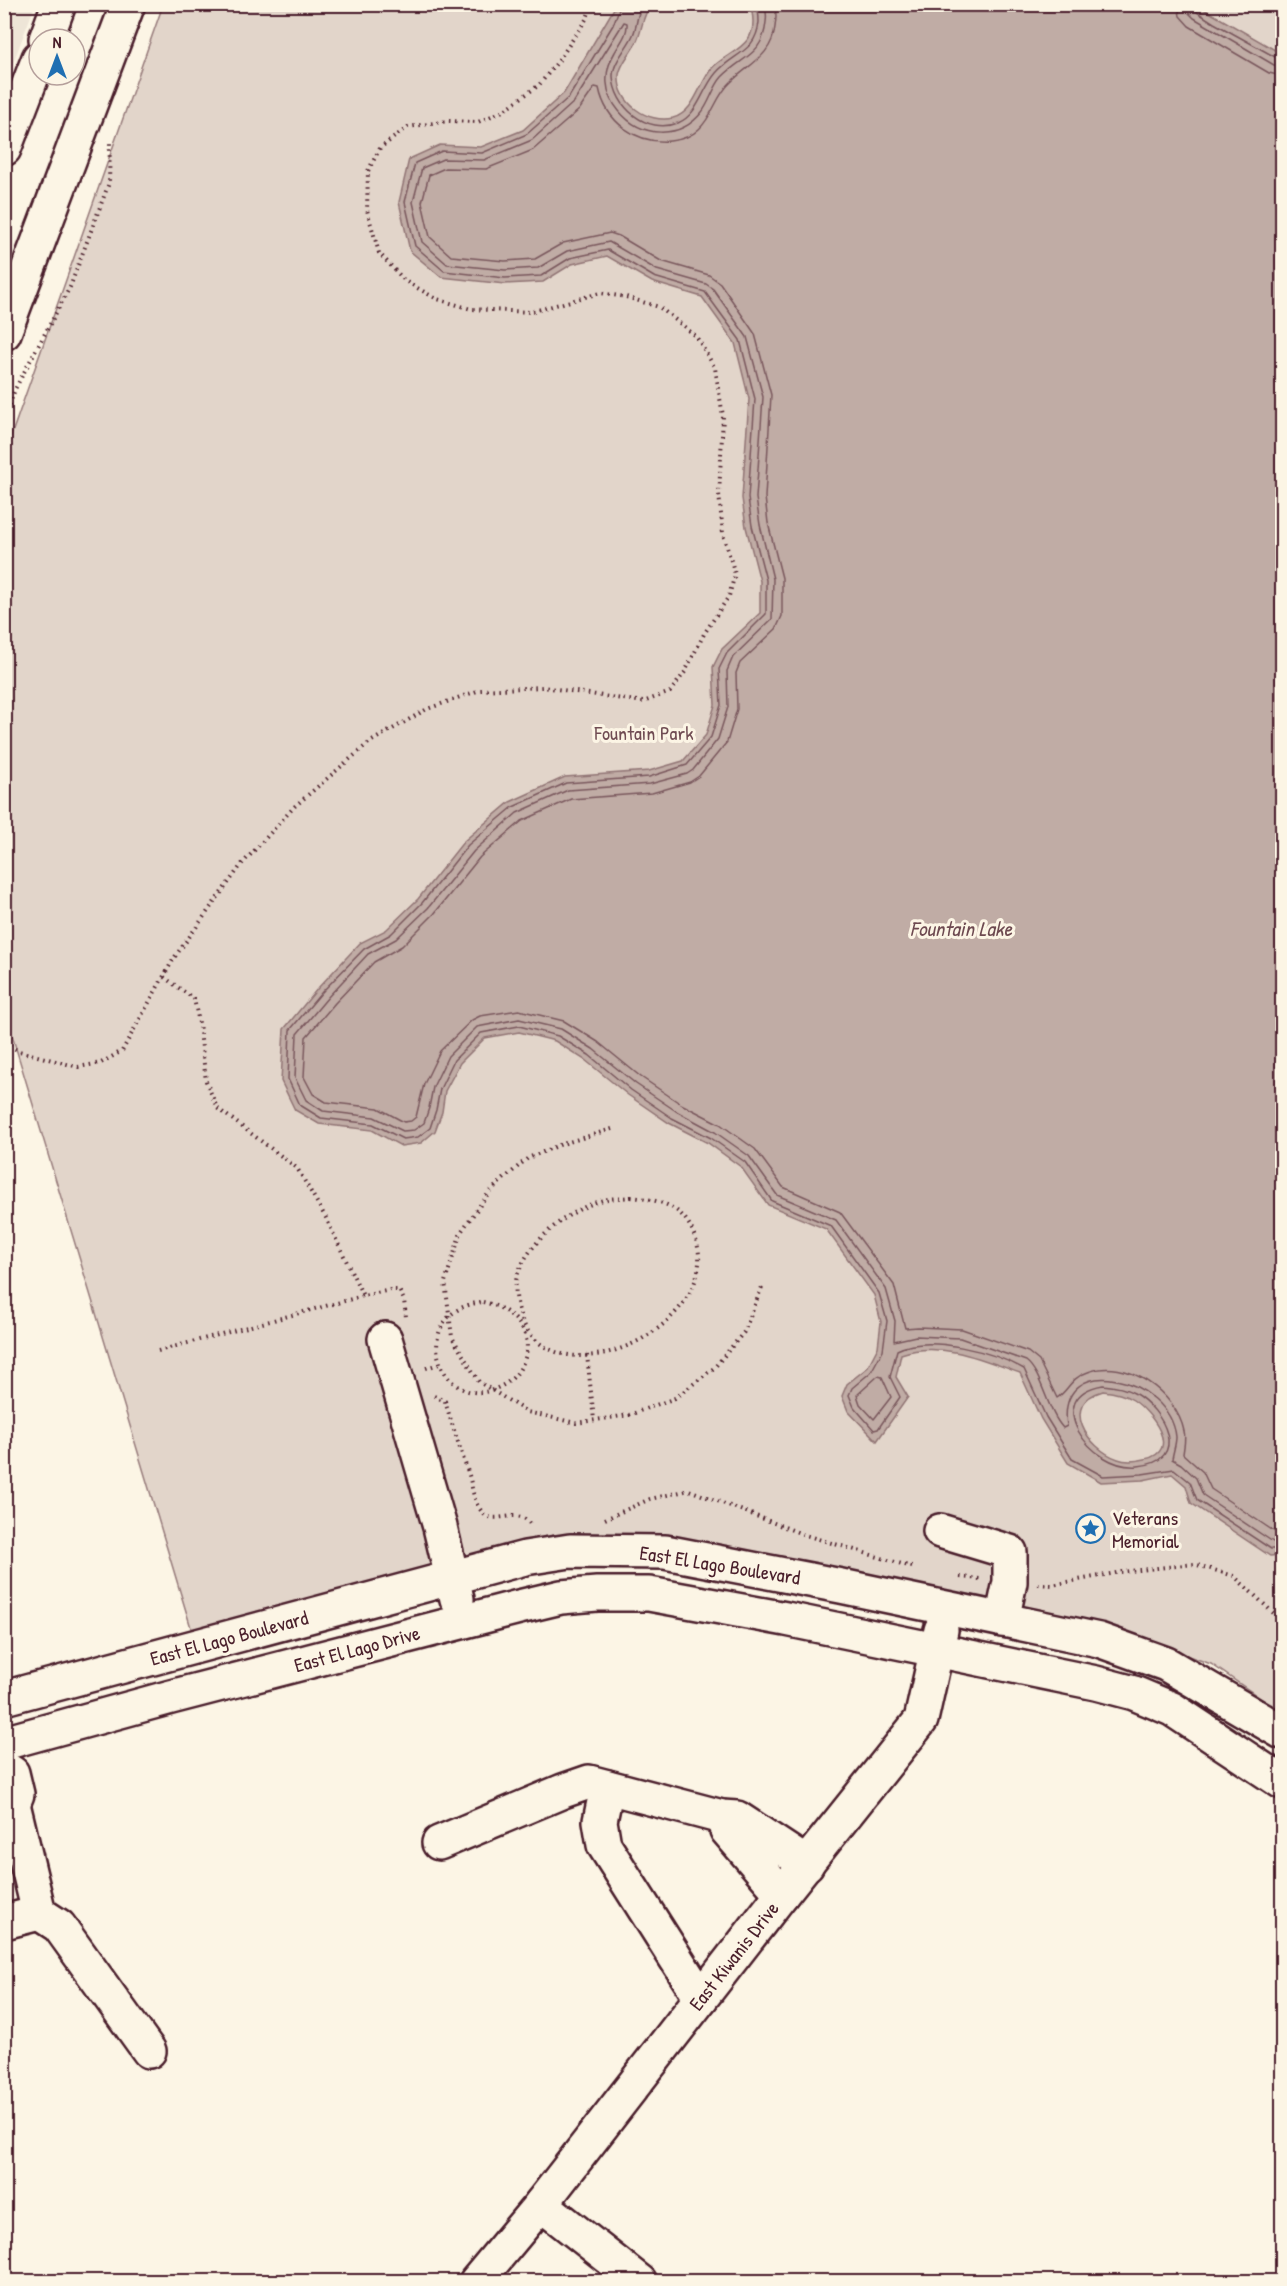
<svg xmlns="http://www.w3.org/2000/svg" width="1287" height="2286" viewBox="0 0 1287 2286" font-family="'Patrick Hand',sans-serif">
	<rect width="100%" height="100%" fill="#fcf5e5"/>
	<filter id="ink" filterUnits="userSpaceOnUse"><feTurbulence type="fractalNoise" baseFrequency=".0167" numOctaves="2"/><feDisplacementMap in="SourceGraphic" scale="12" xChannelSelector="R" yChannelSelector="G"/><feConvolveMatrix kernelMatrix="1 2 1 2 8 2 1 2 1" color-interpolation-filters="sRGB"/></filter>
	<g filter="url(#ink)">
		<polygon fill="#eee5d7" points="5,4 35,5 5,84 4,5"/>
		<polygon fill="#e2d5ca" stroke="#967a7a" stroke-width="1.5" points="163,5 1282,5 1282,1713 1211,1664 1109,1628 621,1535 567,1537 192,1631 5,1012 5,453"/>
		<path fill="#c0aca5" stroke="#917474" stroke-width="1.5" fill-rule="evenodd" d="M 616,5 L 651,5 C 641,17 643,30 636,43 C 631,53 620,64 619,75 C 617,103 648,124 673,118 C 695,112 699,83 712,68 C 722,57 739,52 748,39 C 755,29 754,14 749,5 L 1197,5 L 1282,54 L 1282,1555 L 1270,1556 L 1191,1503 L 1186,1486 L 1172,1474 L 1143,1480 L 1101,1482 L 1068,1463 L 1041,1419 L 1020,1373 C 982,1359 941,1341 901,1354 L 896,1377 L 908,1397 L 877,1441 L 848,1411 L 842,1396 L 847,1384 L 867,1368 L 878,1347 L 881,1322 L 874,1295 L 826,1229 L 768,1205 L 741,1167 L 708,1143 L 669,1123 L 628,1095 L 585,1060 L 555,1041 L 519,1032 L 485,1038 L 460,1063 L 445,1091 L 442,1112 L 435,1131 L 421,1143 L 401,1146 L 372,1130 L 319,1124 L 295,1110 L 281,1081 L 284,1029 L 318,988 L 360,943 L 386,930 L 418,899 L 464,841 L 510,802 L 565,777 L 649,771 L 683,761 L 706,735 L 715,705 L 713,667 L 722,649 L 760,613 L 760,581 L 746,527 L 742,498 L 749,399 L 735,343 L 702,297 L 652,282 L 607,256 L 572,264 L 543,282 L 505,284 L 441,277 L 410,251 L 399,202 L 409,159 L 440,145 L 481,147 L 523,130 L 564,93 ZM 1103,1391 C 1113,1392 1124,1394 1133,1400 C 1150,1411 1183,1451 1145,1459 C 1136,1461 1126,1462 1118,1459 C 1088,1449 1058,1404 1103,1391 Z"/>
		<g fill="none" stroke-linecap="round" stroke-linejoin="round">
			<g stroke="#79575c" stroke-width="1.5">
				<path d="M 621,4 L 613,25 L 569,97 L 527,134 L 482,153 L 442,151 L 415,163 L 405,202 L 415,246 L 444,271 L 505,278 L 541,276 L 570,258 L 608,250 L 654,277 L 705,292 L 740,340 L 755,399 L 748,498 L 752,526 L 766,580 L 766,614 L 727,653 L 719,669 L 721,705 L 711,737 L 687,765 L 649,777 L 566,783 L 513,807 L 468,845 L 422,903 L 391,934 L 364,949 L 322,992 L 290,1030 L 288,1079 L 300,1105 L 321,1118 L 373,1124 L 403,1139 L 418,1137 L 430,1128 L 436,1110 L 440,1089 L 454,1060 L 481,1033 L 519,1026 L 558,1036 L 589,1055 L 631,1090 L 672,1118 L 711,1138 L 745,1162 L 772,1201 L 831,1226 L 879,1293 L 887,1321 L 883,1350 L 871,1372 L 852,1388 L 849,1395 L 854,1407 L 874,1430 L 878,1429 L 900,1397 L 890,1377 L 897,1350 C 929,1334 994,1352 1024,1369 L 1046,1417 L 1072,1459 L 1103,1476 L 1142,1474 L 1174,1469 L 1190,1482 L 1197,1500 L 1271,1549 L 1282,1549"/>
				<path d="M 643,4 C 636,14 638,24 633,35 C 628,47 613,62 613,76 C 614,107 647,135 678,123 C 699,114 702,89 716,73 C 733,53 756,53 759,22 C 759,15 759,11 756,4"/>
				<path d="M 764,4 C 767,11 767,15 766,22 C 763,56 742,56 722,77 C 713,87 710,102 702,112 C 680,140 641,138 619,111 C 604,93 603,72 615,52 C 620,43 628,34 627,23 L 624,22 L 574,102 L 532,140 L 484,160 L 443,159 L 422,168 L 413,202 L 422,242 L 447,264 L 505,270 L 538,268 L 567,251 L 609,242 L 657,270 L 706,284 L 713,289 L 747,337 L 763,397 L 756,498 L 760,525 L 773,579 L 772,619 L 733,657 L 727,671 L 728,707 L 718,739 L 693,770 L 687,774 L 650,784 L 568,790 L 517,813 L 474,851 L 428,908 L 396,939 L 368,954 L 328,997 L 297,1034 L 295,1078 L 306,1100 L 323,1111 L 374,1117 L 403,1131 L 414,1130 L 424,1123 L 429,1108 L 433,1087 L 448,1056 L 477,1027 L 519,1019 L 561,1029 L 593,1049 L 636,1084 L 676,1111 L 715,1132 L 749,1156 L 777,1195 L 836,1220 L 886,1289 L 895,1321 L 894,1341 L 916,1336 L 960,1338 L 1026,1361 C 1042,1373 1047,1411 1063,1428 L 1067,1426 C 1056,1348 1170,1377 1176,1437 C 1176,1444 1173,1452 1172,1459 L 1181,1464 L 1196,1478 L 1203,1495 L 1273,1542 L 1282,1542"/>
				<path d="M 774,4 C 777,12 776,19 775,27 C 772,57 748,64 730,83 C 716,96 713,116 699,129 C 692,136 680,140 670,141 C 636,144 606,122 599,88 L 595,87 L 579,110 L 533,150 L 486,169 L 445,168 L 429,175 L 422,202 L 430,237 L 451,256 L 505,261 L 535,259 L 563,243 L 610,233 L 619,236 L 661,261 L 709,275 L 720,283 L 755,334 L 771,395 L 765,497 L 768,523 L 782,578 L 782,616 L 776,629 L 740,663 L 736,673 L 737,709 L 727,742 L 699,776 L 690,782 L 652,793 L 571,799 L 522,821 L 480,857 L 434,914 L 402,946 L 374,962 L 335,1003 L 306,1037 L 304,1077 L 313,1094 L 326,1102 L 378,1108 L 404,1122 L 411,1121 L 416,1117 L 424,1084 L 440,1051 L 472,1020 L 480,1016 L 519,1010 L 564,1021 L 598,1042 L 641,1077 L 681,1104 L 720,1124 L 755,1149 L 783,1187 L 840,1212 L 894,1285 L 905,1328 L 918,1327 L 962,1329 L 1028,1352 L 1039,1361 L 1057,1398 C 1069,1390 1070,1378 1088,1372 C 1127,1357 1176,1393 1184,1431 C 1186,1439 1184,1446 1183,1454 L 1203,1472 L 1211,1489 L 1275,1532 L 1282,1533"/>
				<polyline points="1178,4 1180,16 1189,26 1269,73 1282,76"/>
				<polyline points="1187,4 1188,12 1194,18 1274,65 1282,67"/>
				<polyline points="1195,4 1197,12 1214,23 1277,58 1282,59"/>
				<polygon points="878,1376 882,1377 891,1397 874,1419 860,1404 857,1395"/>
				<path d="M 1103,1385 C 1114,1386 1125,1388 1134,1393 C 1164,1410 1191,1461 1138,1466 C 1090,1471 1039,1396 1103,1385 Z"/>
			</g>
			<defs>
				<g id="minor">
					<polyline points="385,1339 440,1527 457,1599"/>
					<polyline points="940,1531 1010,1552 1010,1582 1002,1620"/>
					<polyline points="4,1698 525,1558 570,1551 665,1552 841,1586 1099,1640 1166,1664 1282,1732"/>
					<polyline points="4,1743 171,1697 519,1607 561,1597 597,1594 649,1594 786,1619 1096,1683 1134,1693 1172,1709 1282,1782"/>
					<polyline points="4,1768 12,1773 17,1794 13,1804 4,1798"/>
					<polyline points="607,1787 600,1821 604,1845 701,1998"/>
					<polyline points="13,1804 39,1913 59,1926 149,2051"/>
					<polyline points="722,1817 727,1830 782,1894"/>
					<polyline points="439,1843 563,1791 589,1782 722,1817 737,1818 807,1864"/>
					<polyline points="4,1922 39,1913"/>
					<polyline points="541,2204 640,2282"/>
					<polyline points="476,2282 541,2204 782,1894 921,1720 941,1630"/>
				</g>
				<g id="major">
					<polyline points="46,39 59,4"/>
					<polyline points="4,149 39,58"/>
					<polyline points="4,333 128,4"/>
				</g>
			</defs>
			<use href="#minor" stroke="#4a1f2b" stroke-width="38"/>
			<use href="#major" stroke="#4a1f2b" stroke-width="38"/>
			<g stroke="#4a1f2b" stroke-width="4" stroke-dasharray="1.5 4.5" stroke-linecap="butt">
				<polyline points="4,422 15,389 70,287 109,183 110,143"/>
				<polyline points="164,977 194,999 199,1023 206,1081 217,1108 297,1168 326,1218 363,1296 390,1290 399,1290 404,1300 406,1317"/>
				<polyline points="4,1043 19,1051 78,1067 101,1063 122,1051 174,958 242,864 295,806 370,742 427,709 480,690 543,687 643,702 670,692 685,672 704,634 729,596 735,574 723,534 719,494 723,416 715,368 696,336 659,307 626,297 600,293 530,312 471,309 437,299 405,281 379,253 367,210 368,171 380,148 408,127 448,121 478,122 503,111 539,85 559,60 587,18 592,4"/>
				<polyline points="612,1129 562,1144 528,1158 490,1191 461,1232 445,1282 452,1337 479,1382 527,1412 576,1423 629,1415 675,1398 714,1368 744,1332 762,1287"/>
				<path d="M 631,1197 C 661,1200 684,1206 695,1237 C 722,1307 610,1379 549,1349 C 534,1342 523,1327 519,1311 C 516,1299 513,1284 519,1271 C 532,1238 573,1206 608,1199 C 615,1198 623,1198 631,1197 Z"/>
				<path d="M 483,1302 C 512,1308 538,1334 522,1365 C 516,1377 507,1384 495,1389 C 437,1412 406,1310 483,1302 Z"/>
				<polyline points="158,1351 363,1296"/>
				<polyline points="587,1355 594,1420"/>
				<polyline points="426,1368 439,1364"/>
				<path d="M 434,1396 L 445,1401 C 452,1425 460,1448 468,1472 C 471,1481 472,1491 475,1499 C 476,1503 481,1512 485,1515 C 498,1524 521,1506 531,1526"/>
				<polyline points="605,1519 650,1499 689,1490 805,1535 915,1568"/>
				<polyline points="960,1577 980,1579"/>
				<polyline points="1038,1584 1052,1585 1121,1572 1194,1564 1234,1576 1282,1621"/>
			</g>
			<use href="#minor" stroke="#fcf5e5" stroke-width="33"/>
			<use href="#major" stroke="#fcf5e5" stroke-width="33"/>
		</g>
	</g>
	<defs>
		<symbol id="sight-ring" viewBox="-11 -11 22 22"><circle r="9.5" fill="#fcf5e5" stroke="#1f6fb2" stroke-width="1.5"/><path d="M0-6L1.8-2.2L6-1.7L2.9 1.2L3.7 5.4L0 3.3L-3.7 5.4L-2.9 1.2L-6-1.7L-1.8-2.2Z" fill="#1f6fb2"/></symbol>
	</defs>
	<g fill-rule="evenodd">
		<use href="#sight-ring" x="1074" y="1512" width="33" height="33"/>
	</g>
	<g text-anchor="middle" stroke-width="6" stroke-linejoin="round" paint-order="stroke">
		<g font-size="20" fill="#704c53" stroke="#fcf5e5">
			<text x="644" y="740">Fountain Park</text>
		</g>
		<g font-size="20" fill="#4a1f2b" stroke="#fcf5e5" text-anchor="start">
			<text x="1112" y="1525">Veterans<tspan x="1112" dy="23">Memorial</tspan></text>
		</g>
		<g font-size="20" fill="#4a1f2b" stroke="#fcf5e5">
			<text transform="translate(720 1565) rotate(9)" y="7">East El Lago Boulevard</text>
			<text transform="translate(229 1638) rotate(-15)" y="7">East El Lago Boulevard</text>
			<text transform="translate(357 1649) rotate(-15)" y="7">East El Lago Drive</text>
			<text transform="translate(734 1956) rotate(-52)" y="7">East Kiwanis Drive</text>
		</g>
		<g font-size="21" font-style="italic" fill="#6d4950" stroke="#fcf5e5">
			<text x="961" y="936">Fountain Lake</text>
		</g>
	</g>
	<rect width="1287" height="2286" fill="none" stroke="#fcf5e5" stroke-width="24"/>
	<rect x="12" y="12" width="1263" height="2262" fill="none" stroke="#4a1f2b" stroke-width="2" filter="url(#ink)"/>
	<g transform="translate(57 57)"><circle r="28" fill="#fcf5e5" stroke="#b59f9b" stroke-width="1.5"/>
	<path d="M0-4.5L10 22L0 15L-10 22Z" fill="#1f6fb2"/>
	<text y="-9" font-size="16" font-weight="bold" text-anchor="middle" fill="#4a1f2b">N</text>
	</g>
</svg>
